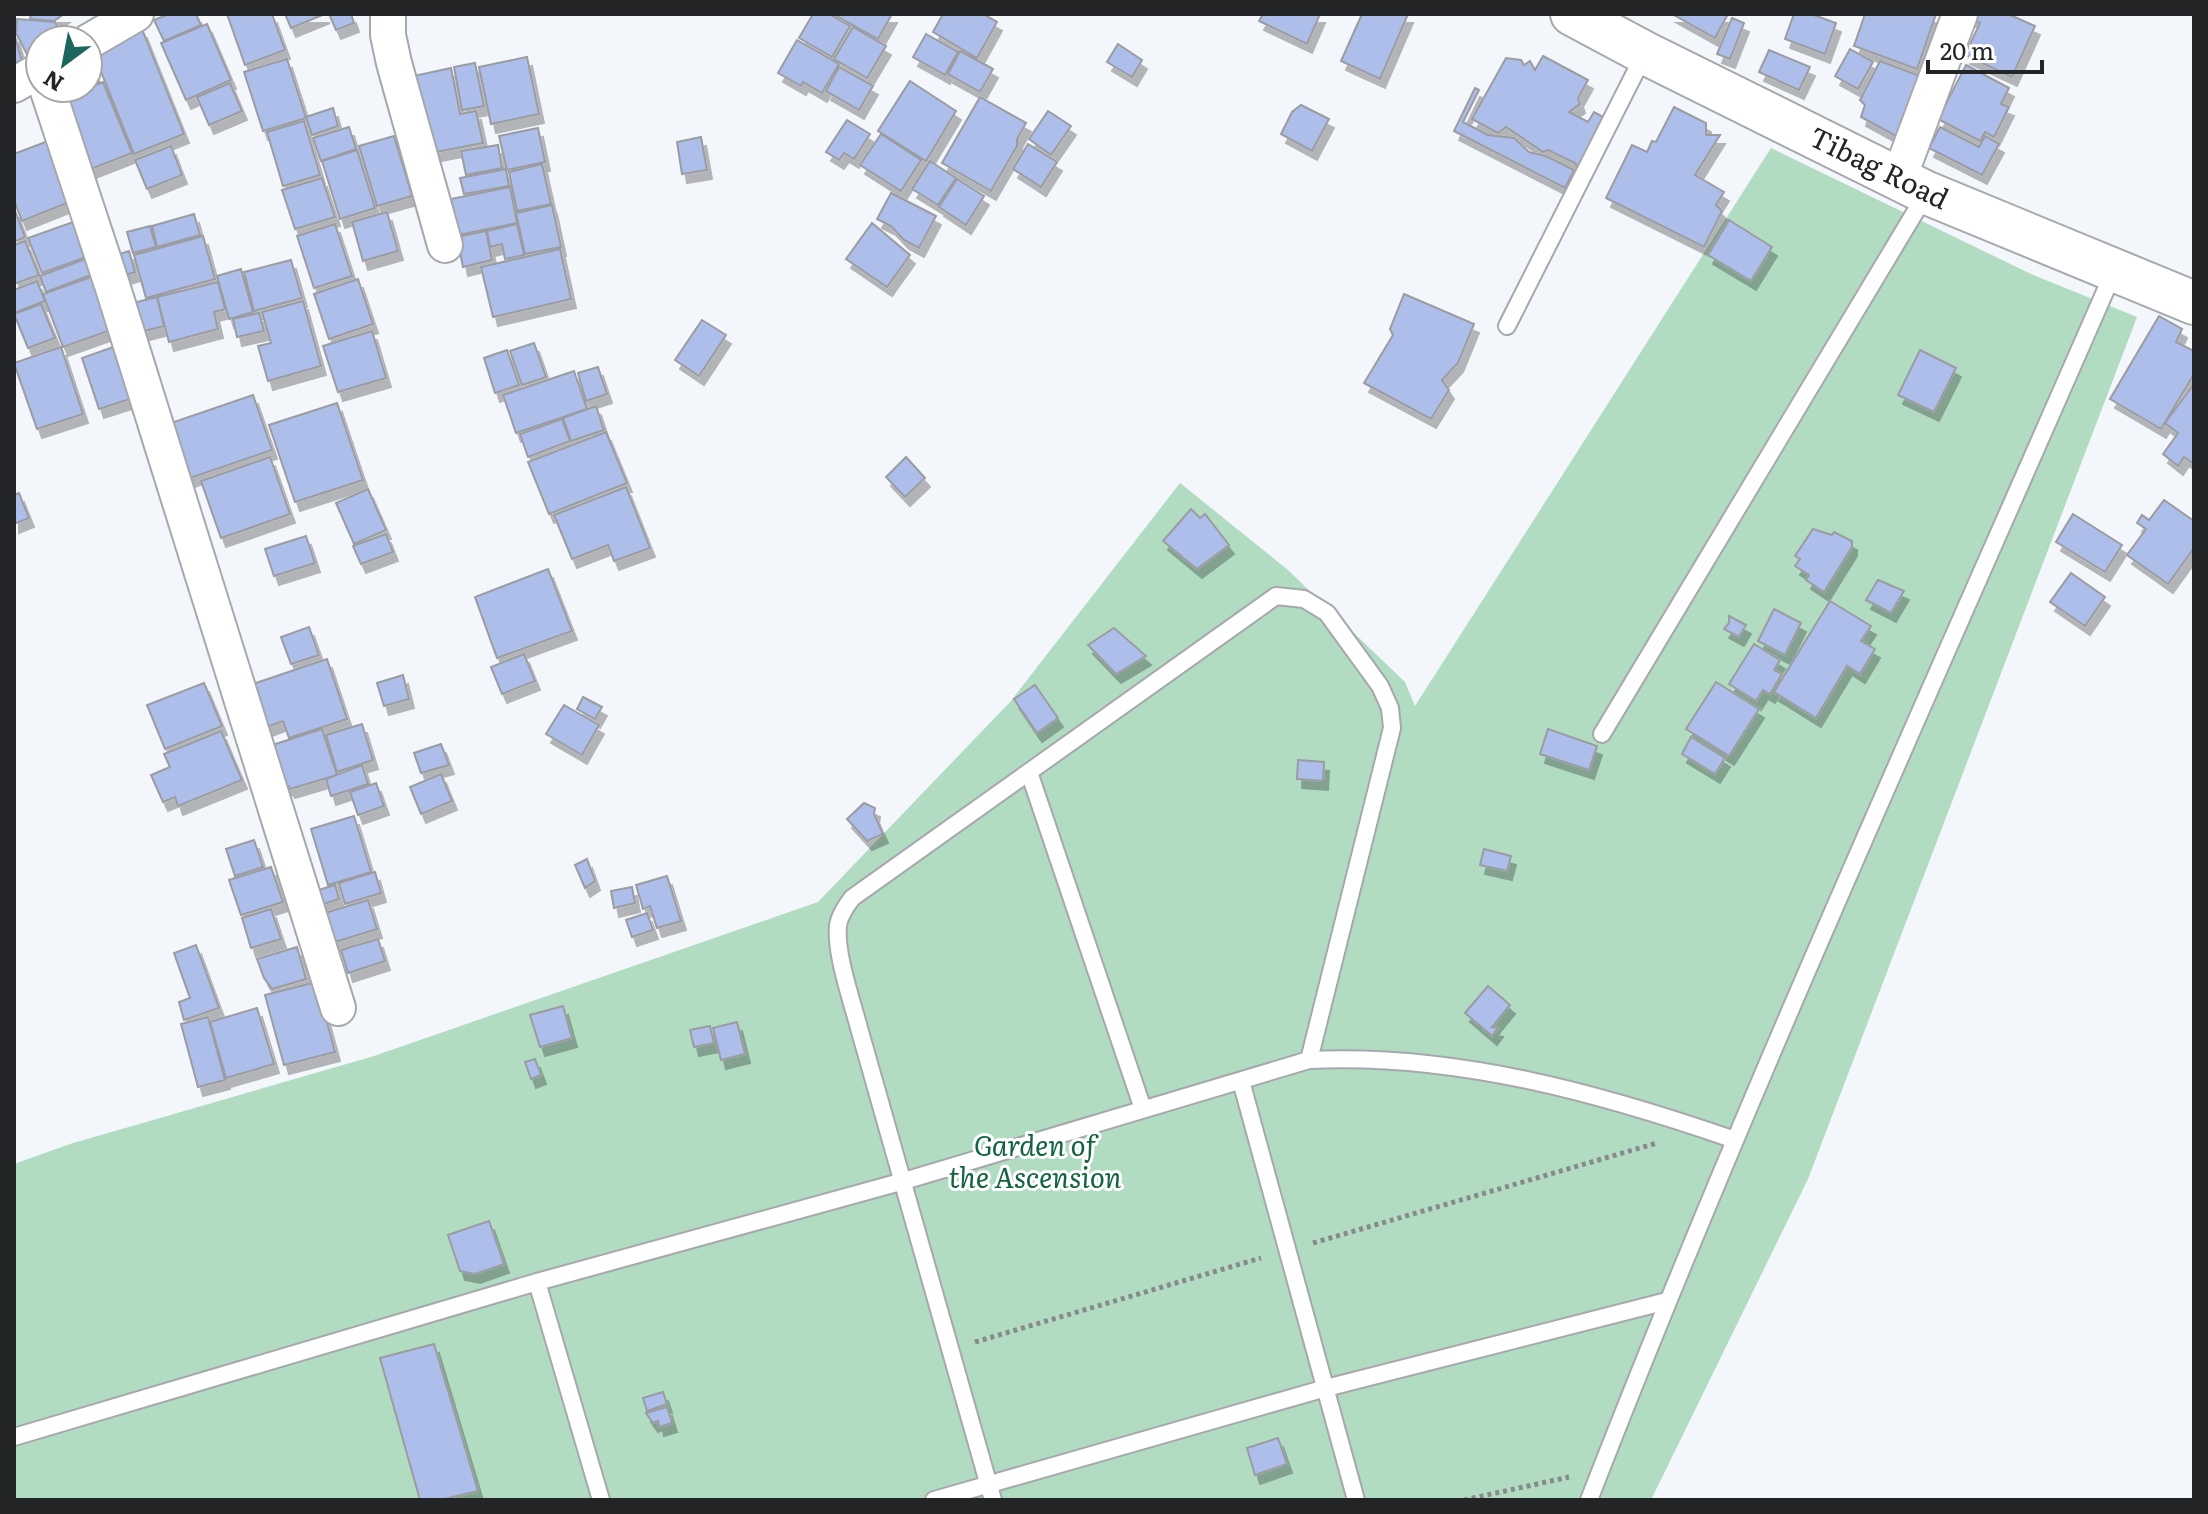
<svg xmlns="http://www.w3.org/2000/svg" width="2208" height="1514" viewBox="0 0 2208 1514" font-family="Literata,serif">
	<defs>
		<filter id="shadow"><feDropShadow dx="5" dy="9" stdDeviation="0" flood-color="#0004"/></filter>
	</defs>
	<rect width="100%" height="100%" fill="#f3f6fb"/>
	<polygon fill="#b1dcc2" points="1771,148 2031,274 2137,317 1808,1179 1651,1500 14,1500 14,1164 70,1144 374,1056 818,902 1010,702 1180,483 1288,570 1405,682 1415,706"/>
	<g fill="#adbeea" stroke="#9a9ca1" stroke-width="2" filter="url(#shadow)">
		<polygon points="31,14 64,14 54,21 30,19"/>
		<polygon points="169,14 196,14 201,25 164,41 154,20"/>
		<polygon points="227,14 272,14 285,50 245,65"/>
		<polygon points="285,14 325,14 291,28"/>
		<polygon points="329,14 351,14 354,23 336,30"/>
		<polygon points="813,14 829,14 850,26 832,57 799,38"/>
		<polygon points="833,14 892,14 878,39"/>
		<polygon points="943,14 983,14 997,22 977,58 933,32"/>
		<polygon points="1263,14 1320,14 1307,44 1259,21"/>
		<polygon points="1362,14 1408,14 1380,79 1341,61"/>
		<polygon points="1672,14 1728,14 1715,38"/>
		<polygon points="1794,14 1811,14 1836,23 1825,54 1785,39"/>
		<polygon points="1865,14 1936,14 1917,69 1854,46"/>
		<polygon points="2008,14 2035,26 2012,77 1965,55 1980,23 1964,14"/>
		<polygon points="1732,18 1744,23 1730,59 1717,54"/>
		<polygon points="17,19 55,22 64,40 40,40 40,60 32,64 16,33"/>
		<polygon points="207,24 231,80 186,100 161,43"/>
		<polygon points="853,27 886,46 867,78 834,59"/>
		<polygon points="142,29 184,134 134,154 92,49"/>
		<polygon points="14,33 22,61 14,63"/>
		<polygon points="926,34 958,52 945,75 913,57"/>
		<polygon points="797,40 839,64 822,93 803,82 801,86 778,73"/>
		<polygon points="1118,44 1142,60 1132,77 1107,62"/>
		<polygon points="1850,49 1873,62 1858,89 1835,76"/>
		<polygon points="1769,50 1810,67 1799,90 1759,72"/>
		<polygon points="960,51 993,69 980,92 948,74"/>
		<polygon points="1543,56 1588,80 1578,98 1580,104 1569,112 1588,122 1594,112 1605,118 1578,169 1575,163 1548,150 1543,152 1506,127 1498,133 1472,119 1506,58 1521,60 1524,65 1530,61 1535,70"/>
		<polygon points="527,57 539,114 491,124 479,67"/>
		<polygon points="287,59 306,118 263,131 244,72"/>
		<polygon points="88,60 99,82 88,86"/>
		<polygon points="1880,61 1920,76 1896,136 1861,117 1865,105 1860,100"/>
		<polygon points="475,63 484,106 462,110 454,67"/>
		<polygon points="1966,65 2009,88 2001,104 2009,107 1994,137 1985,132 1980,141 1938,119"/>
		<polygon points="839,67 873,86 859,110 826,91"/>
		<polygon points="451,68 460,114 476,111 483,143 431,153 414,76"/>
		<polygon points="910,81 956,111 926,161 878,131"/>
		<polygon points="103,82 132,153 91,169 62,99"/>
		<polygon points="230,83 242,111 209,125 197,97"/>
		<polygon points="1475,88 1479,90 1463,122 1488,135 1514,138 1529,152 1546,156 1574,170 1565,188 1454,131"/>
		<polygon points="980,97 1026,123 1017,139 1017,146 991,191 942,163"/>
		<polygon points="1301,105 1329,119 1312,151 1281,134 1292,112"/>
		<polygon points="1674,107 1706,123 1706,135 1720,135 1695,175 1724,192 1716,205 1722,211 1704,247 1606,198 1632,145 1647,152 1652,141 1656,142"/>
		<polygon points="333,108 338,126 312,135 306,117"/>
		<polygon points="1048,111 1071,126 1051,155 1029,139"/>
		<polygon points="847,120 870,134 854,159 844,153 839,160 826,152"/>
		<polygon points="304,121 320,175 283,186 267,132"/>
		<polygon points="349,127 356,149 321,161 313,138"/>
		<polygon points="1940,127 1979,147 1985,136 1999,144 1982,175 1929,148"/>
		<polygon points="538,128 545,162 507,170 499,136"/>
		<polygon points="881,134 921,160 901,191 860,165"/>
		<polygon points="394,136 412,196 377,206 359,146"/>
		<polygon points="701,137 707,170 682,174 677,142"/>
		<polygon points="48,141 72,201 22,221 14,200 14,154"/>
		<polygon points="1028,144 1057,162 1041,187 1013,169"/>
		<polygon points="498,145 502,168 466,175 461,151"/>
		<polygon points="171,146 182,175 147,189 135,160"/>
		<polygon points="357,150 375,208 340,219 322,161"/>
		<polygon points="930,161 956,178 938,205 912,189"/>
		<polygon points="542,164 551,204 517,211 509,172"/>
		<polygon points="506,169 509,186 464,194 460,178"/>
		<polygon points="322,178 335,217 295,229 282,190"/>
		<polygon points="957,179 984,196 966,225 939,207"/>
		<polygon points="510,187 517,223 458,235 451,199"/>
		<polygon points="891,193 936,216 919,248 904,240 891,226 877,219"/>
		<polygon points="552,205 561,247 525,254 516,213"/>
		<polygon points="14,208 25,237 14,242"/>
		<polygon points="387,212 398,251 363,261 352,222"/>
		<polygon points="194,214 200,235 157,247 152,226"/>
		<polygon points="1729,220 1772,247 1751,281 1708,255"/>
		<polygon points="76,221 89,256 42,273 28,238"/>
		<polygon points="872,223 910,255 887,287 846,259"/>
		<polygon points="335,224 352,276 314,288 297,236"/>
		<polygon points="517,224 524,255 505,259 502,244 490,247 487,231"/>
		<polygon points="150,226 156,247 133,253 127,232"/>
		<polygon points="486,231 492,260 463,267 457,237"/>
		<polygon points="203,236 215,279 146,298 134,255"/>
		<polygon points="25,241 39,275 14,284 14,245"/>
		<polygon points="560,249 571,299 493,317 481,267"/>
		<polygon points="129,251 135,272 116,278 110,257"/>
		<polygon points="85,259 91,275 46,292 40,276"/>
		<polygon points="291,260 302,298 254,311 244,272"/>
		<polygon points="241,269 253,312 229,319 217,276"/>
		<polygon points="94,276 114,329 63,347 43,294"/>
		<polygon points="358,279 373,324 329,339 314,294"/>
		<polygon points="37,281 45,301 14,313 14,290"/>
		<polygon points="218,282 225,309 214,312 218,329 169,342 157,297"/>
		<polygon points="1404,294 1474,324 1458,363 1442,380 1449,390 1431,419 1364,383 1393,335 1390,329"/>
		<polygon points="157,297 164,326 133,334 125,305"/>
		<polygon points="303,301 321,366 268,381 258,346 271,343 262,312"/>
		<polygon points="41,304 55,338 28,348 14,314"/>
		<polygon points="259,313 264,331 237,337 233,319"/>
		<polygon points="2159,316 2182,329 2176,342 2194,351 2194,374 2161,429 2110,399"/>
		<polygon points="702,320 726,335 699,376 675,360"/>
		<polygon points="372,331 386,378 338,392 323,346"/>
		<polygon points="534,343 546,377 522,385 510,351"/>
		<polygon points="116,346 133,398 99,409 82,358"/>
		<polygon points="61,347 83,414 37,429 14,363"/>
		<polygon points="507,350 519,385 495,393 484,358"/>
		<polygon points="1920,350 1956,368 1934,412 1898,395"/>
		<polygon points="598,367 607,394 586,401 578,373"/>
		<polygon points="574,371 587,409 516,433 503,395"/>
		<polygon points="2194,384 2194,464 2184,457 2178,466 2163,454 2178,433 2165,423"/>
		<polygon points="253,395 272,450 184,480 165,425"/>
		<polygon points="337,403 363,480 295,502 269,425"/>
		<polygon points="596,406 604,430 571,441 563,418"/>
		<polygon points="562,419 570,441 528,457 520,434"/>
		<polygon points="606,432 627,483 549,514 528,462"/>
		<polygon points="270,457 290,514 221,538 201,481"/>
		<polygon points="906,457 925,478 905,497 886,477"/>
		<polygon points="626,487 650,548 614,561 608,545 572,559 554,515"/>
		<polygon points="368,489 386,530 354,544 336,503"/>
		<polygon points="19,493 29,518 14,524 14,495"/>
		<polygon points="2164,500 2194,521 2194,548 2168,584 2127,555 2146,529 2137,523 2142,515 2149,520"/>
		<polygon points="1191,509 1200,518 1205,514 1229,545 1197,569 1163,541"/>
		<polygon points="2073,514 2122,545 2105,572 2056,542"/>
		<polygon points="1813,529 1832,535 1834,532 1852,541 1852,547 1824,592 1806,580 1809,575 1795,566 1800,559 1795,556"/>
		<polygon points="386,534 393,552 361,564 353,546"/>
		<polygon points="306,536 315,563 274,576 265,549"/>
		<polygon points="548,569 572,631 497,658 475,597"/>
		<polygon points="2071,573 2105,597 2085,626 2050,602"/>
		<polygon points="1878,580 1904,591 1891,613 1866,600"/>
		<polygon points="1830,601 1871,626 1861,641 1875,649 1860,674 1847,666 1816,718 1774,692"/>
		<polygon points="1774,609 1801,623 1785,655 1758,641"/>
		<polygon points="1729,616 1746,625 1739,637 1724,629 1729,623"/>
		<polygon points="309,627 319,655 291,664 281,637"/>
		<polygon points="1114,628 1146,656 1116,674 1088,645"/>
		<polygon points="1754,644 1780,660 1774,670 1782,674 1770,694 1763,690 1756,701 1729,684"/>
		<polygon points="524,654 535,681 502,694 491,667"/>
		<polygon points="327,659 347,719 289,738 283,721 267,727 253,684"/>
		<polygon points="403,675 409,699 384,706 377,683"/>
		<polygon points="1716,682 1759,709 1729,756 1686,729"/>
		<polygon points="204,683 222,726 165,749 147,705"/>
		<polygon points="1035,685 1058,718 1037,733 1014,699"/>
		<polygon points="583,697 602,707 595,719 577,709"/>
		<polygon points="564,705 599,725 582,755 546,734"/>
		<polygon points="362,724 373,760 337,772 326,735"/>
		<polygon points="322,729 337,775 290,789 289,786 273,791 260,749"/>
		<polygon points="1548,729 1597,746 1589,770 1540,754"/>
		<polygon points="221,731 242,780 178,806 175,797 163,802 151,775 170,767 164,754"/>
		<polygon points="1691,737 1725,758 1715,774 1682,754"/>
		<polygon points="441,744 449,765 421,773 414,753"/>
		<polygon points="1298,760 1324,762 1323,781 1297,779"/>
		<polygon points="362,765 368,784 331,796 326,779"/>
		<polygon points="441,774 452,801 421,814 410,787"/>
		<polygon points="376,783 384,806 358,815 350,792"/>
		<polygon points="864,803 875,808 874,814 883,834 867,841 847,819"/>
		<polygon points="354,816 371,872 328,885 311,829"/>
		<polygon points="254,840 263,867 235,876 226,849"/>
		<polygon points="1484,849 1511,856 1507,871 1480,865"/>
		<polygon points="587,859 595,881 585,888 575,865"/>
		<polygon points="271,867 283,902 241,915 229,880"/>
		<polygon points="375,872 381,893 345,904 339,883"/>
		<polygon points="667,876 681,921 657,928 650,906 643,909 636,885"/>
		<polygon points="335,885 339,899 317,906 312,892"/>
		<polygon points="632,887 635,903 614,908 611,891"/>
		<polygon points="368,900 377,929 335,942 325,913"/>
		<polygon points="271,909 281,939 251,948 242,918"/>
		<polygon points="647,913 653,930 632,937 626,920"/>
		<polygon points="378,939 385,961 348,973 341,950"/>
		<polygon points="196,945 219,1008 184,1020 179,1002 190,998 174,953"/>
		<polygon points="297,947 306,979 272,989 264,978 257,959"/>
		<polygon points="316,982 335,1052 284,1065 265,995"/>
		<polygon points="1488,986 1510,1005 1492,1027 1498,1028 1492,1036 1465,1013"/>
		<polygon points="563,1006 572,1038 540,1047 530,1015"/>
		<polygon points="257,1008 274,1064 226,1078 210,1022"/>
		<polygon points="208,1017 225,1080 198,1087 181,1024"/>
		<polygon points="737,1022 745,1054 721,1060 713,1028"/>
		<polygon points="710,1026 714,1043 694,1047 690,1030"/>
		<polygon points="535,1059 541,1075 531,1079 525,1062"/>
		<polygon points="489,1221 504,1264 475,1274 460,1271 448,1235"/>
		<polygon points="434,1344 478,1491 440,1500 420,1500 380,1358"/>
		<polygon points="663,1392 667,1404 647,1411 643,1398"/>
		<polygon points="667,1407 672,1423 659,1427 658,1421 653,1423 646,1413"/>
		<polygon points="1278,1438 1287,1464 1255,1475 1247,1448"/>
	</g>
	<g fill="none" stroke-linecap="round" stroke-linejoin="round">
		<defs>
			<g id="service">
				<polyline points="1507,326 1644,55"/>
				<polyline points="1602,734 1926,194"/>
				<polyline points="1029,772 1143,1109"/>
				<polyline points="1241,1081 1356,1500"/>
				<polyline points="14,1437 537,1282"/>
				<path d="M 601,1500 L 537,1282 L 904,1181 L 1309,1060 C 1455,1053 1599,1093 1735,1140"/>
				<polyline points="934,1500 1326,1388 1667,1301"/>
				<path d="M 993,1500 L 859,1028 C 852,1001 835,953 838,926 C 839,916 846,906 852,898 L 1276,596 L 1304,599 L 1327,613 L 1380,686 L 1390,708 L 1392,728 L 1309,1060"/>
				<path d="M 1589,1500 C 1750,1086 1936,679 2114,271"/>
			</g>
			<g id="minor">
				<polyline points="388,14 388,35 394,63 445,245"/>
				<polyline points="88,42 136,14"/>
				<polyline points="14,85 40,70"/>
				<polyline points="47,88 113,288 338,1008"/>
				<polyline points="1899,178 1960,14"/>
			</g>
			<polyline id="tertiary" points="1572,14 1645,53 1927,193 2194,303"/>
		</defs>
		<use href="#service" stroke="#a6a8ad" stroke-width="20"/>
		<use href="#minor" stroke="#a6a8ad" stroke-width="38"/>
		<use href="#tertiary" stroke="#a6a8ad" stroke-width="46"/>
		<g stroke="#87898c" stroke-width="5" stroke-dasharray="4 4" stroke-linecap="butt">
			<polyline points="1313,1243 1657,1143"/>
			<polyline points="975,1342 1261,1258"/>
			<polyline points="1464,1500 1569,1477"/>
		</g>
		<use href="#service" stroke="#fff" stroke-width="16"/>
		<use href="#minor" stroke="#fff" stroke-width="34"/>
		<use href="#tertiary" stroke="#fff" stroke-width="42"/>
	</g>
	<g text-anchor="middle" stroke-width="6" stroke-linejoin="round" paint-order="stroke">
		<g font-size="28" fill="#232426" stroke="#fff">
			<text transform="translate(1879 168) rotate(26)" y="10">Tibag Road</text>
		</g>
		<g font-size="28" font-style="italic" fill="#136340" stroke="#fff">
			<text x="1035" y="1156">Garden of<tspan x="1035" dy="32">the Ascension</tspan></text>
		</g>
	</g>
	<rect width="2208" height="1514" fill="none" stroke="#232426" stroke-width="32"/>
	<g transform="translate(64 64) rotate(212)"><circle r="38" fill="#ffffff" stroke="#a7a7a8" stroke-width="2"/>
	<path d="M0-6L14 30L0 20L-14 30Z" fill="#1b665d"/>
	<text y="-12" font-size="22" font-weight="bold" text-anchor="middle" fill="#232426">N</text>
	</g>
	<path d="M1928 60v12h114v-12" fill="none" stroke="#232426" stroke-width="4"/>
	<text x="1940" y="60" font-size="24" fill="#232426" stroke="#ffffff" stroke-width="6" paint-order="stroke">20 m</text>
</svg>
